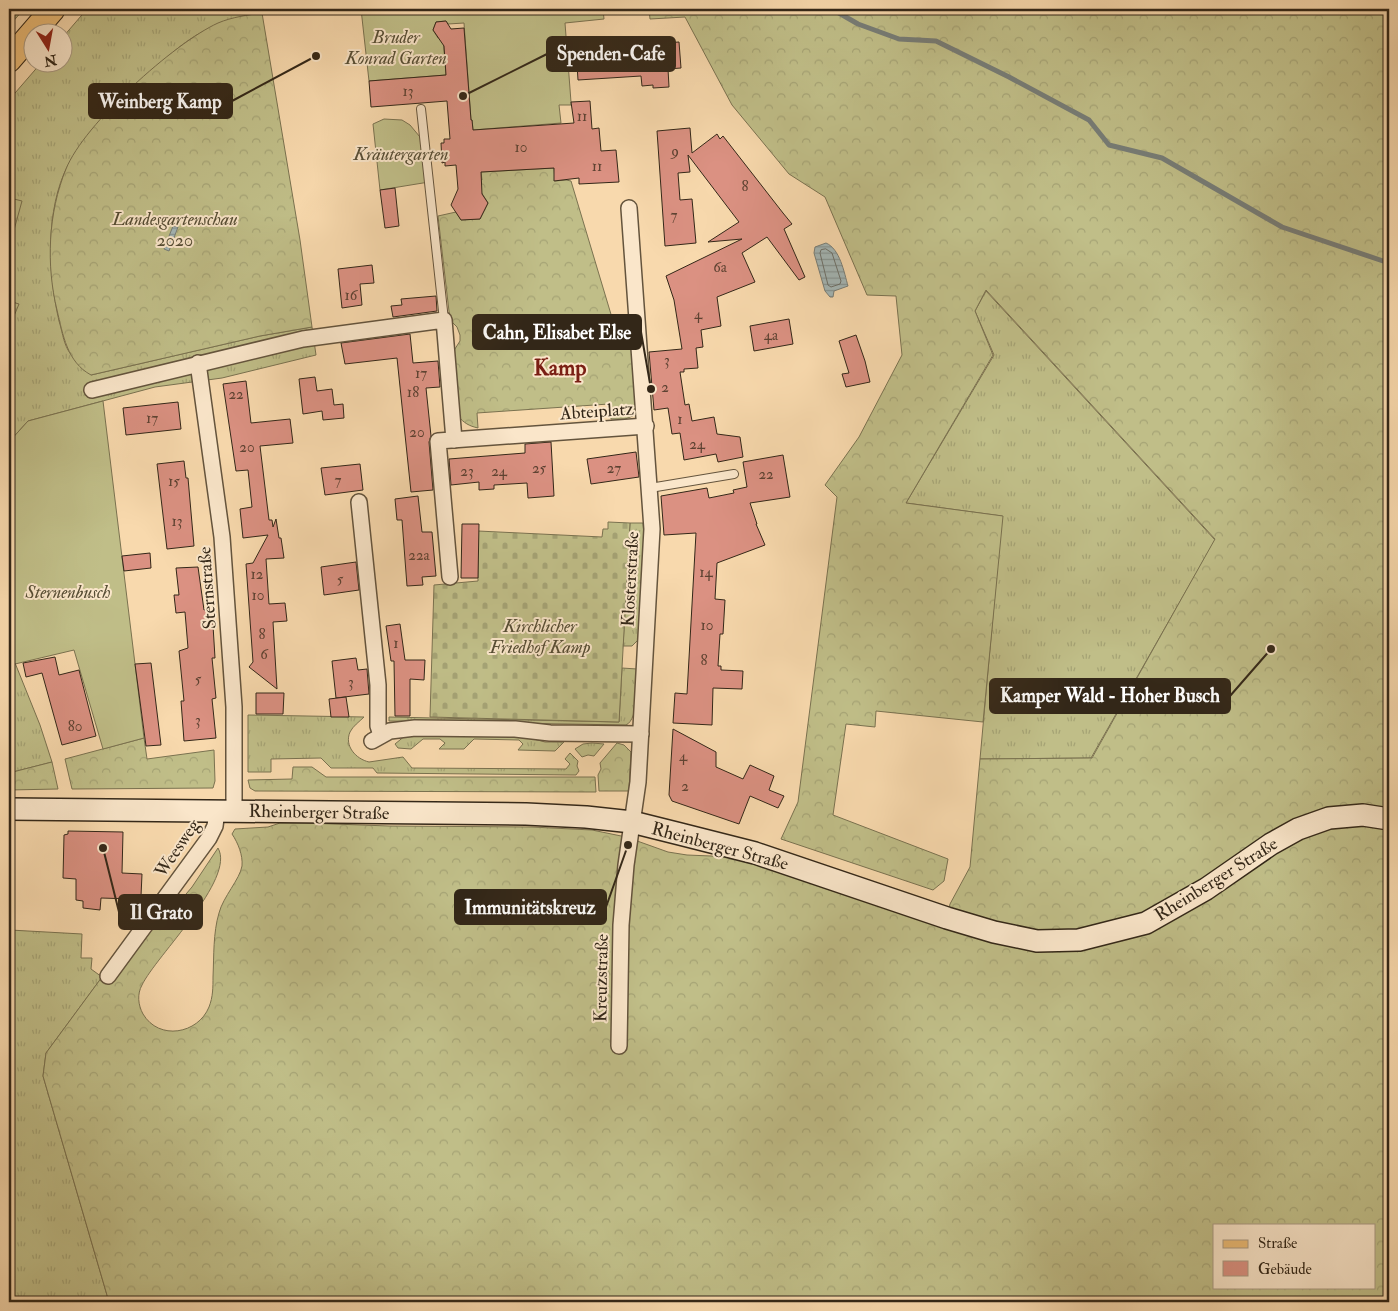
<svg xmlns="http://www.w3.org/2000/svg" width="1398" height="1311" viewBox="0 0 1398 1311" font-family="'IM FELL Double Pica',serif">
	<defs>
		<pattern id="grass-tufts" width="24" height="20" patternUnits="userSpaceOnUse" patternTransform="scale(1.25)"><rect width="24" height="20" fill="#c0be88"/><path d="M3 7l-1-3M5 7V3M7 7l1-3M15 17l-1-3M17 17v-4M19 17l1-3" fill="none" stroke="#a5a375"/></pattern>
		<pattern id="forest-crowns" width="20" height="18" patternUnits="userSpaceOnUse" patternTransform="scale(1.25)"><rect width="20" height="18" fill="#c0be88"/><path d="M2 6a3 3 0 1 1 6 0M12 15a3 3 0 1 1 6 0" fill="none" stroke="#a5a375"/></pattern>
		<pattern id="cemetery-stones" width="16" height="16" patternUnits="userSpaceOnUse" patternTransform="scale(1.25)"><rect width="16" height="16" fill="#c0be88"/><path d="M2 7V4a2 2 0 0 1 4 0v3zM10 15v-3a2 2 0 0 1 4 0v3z" fill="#a5a375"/></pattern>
		<pattern id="water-rules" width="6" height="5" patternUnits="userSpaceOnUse" patternTransform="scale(1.25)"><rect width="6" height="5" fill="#a4b7b7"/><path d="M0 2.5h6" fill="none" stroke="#869594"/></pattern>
	</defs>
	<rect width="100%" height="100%" fill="#f8d9ad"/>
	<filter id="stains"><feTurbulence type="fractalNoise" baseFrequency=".004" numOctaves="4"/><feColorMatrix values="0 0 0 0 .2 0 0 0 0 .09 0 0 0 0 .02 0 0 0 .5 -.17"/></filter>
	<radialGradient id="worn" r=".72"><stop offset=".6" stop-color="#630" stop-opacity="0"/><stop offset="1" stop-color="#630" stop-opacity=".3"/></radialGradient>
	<g fill="url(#grass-tufts)" stroke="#7a7250">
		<path d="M 87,9 L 299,9 C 266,12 234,15 204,31 C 182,42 163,61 145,77 C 116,103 86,131 68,165 C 45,210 48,273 59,321 C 62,330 63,341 68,350 C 73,359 84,367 91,375 L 260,336 L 312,327 L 316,355 L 222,378 L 155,387 L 28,421 L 9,442 L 9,328 L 18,304 L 9,301 L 9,100 L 41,63 L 62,62 L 63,37 Z"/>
		<polygon points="986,291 1215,540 1091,758 980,759 1002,516 906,503 994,355 975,311"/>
		<polygon points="630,523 643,523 644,536 638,640 632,646 623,646"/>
		<polygon points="9,648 40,725 52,762 9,773"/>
		<path d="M 622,668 L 637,669 C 636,683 639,719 626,725 L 389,721 L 389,717 L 619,722 Z"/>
		<path d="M 248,715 L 364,717 C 359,722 353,726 350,732 C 344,746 356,759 369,762 L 403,757 L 412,768 L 566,769 L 570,764 L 565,759 L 570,753 L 578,761 L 577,766 L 579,771 L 576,775 L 377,773 L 373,768 L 331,768 L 321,758 L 271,759 L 271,772 L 248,772 Z"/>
		<polygon points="515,734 545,742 564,742 555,751 518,750 523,744 519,740 474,739 464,749 439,749 445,743 440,739 423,739 411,749 398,748 395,744 406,735"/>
		<polygon points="592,743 604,744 594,756 588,755 582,757 575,749 583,744"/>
		<polygon points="9,830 14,830 10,930 82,934 81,958 92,958 91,969 102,977 46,1053 43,1076 109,1302 9,1302"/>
	</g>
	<g fill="url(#forest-crowns)" stroke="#7a7250" fill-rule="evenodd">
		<polygon points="9,9 24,9 9,26"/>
		<path d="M 649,9 L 1389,9 L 1389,1302 L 109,1302 L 43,1076 L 46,1053 L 102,977 L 155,919 L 175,907 L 192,887 L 218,848 C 236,879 156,956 142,985 C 137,994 138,1005 143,1014 C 159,1041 198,1034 209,1007 C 213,997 213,987 213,977 C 214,956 213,933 219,913 C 223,897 240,879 242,866 C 243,855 238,843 232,834 L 235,829 L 268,827 L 280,823 L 305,823 L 389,826 L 532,827 L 592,830 L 626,837 L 668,852 L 687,855 L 735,857 L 947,918 L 950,904 L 970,867 L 980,759 L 1092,758 L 1215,539 L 986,290 L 975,311 L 993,355 L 906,503 L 1003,516 L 983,722 L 876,711 L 875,727 L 846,724 L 833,815 L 948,859 L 944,881 L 933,890 L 781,839 L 798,802 L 837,497 L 825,485 L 859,437 L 902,355 L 896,296 L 867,295 L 825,197 L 789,174 L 732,105 L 685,17 L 650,19 ZM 1214,1225 L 1374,1225 L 1374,1287 L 1214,1287 Z"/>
		<path d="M 262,13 L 300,240 L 312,327 L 260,336 L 91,375 C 67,362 63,335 57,310 C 46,265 48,213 66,169 C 84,124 174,43 218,23 C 232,17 248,15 262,13 Z"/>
		<path d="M 554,168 L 555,181 L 566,180 L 571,181 L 619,341 L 631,340 L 636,411 L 633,416 L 625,419 L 611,419 L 609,404 L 477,413 L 478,428 C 469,426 464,423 458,416 L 453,352 L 460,341 L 460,335 L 457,327 L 450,320 L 438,216 L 456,212 L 461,220 L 480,219 L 488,203 L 478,187 L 476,180 L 482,180 L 481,172 Z"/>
		<polygon points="14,199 22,201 9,248 9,204"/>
		<polygon points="9,301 19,304 9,328"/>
		<polygon points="144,738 147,759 214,750 215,781 213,788 72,789 65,759"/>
		<polygon points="617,743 624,745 631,752 629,791 599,791 598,775 601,769 600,763"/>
		<polygon points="52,762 58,789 9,790 9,773"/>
		<polygon points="293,767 312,767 326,777 595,777 596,792 255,791 250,788 248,780 292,779"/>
	</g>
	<polygon fill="url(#cemetery-stones)" stroke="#7a7250" points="608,522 630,523 619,722 430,717 434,585 478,581 478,531 602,537 603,529 608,529"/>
	<g fill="#c0be88" stroke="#7a7250">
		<polygon points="361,9 603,9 604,19 565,23 571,102 571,105 559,105 561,123 473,130 472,120 471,120 464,23 448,24 446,21 436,22 433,30 438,38 443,37 446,75 369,81"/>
		<polygon points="384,119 402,120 410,125 425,143 429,182 380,190 373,124"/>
		<polygon points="103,401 144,738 103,749 74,650 15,664 9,648 9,442 28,421"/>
	</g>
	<g fill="url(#water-rules)" stroke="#777d77">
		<polygon points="173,226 178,227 169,251 164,249"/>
		<path d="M 826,243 C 840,249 844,272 848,286 L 834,291 L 833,297 L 830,297 L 825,291 L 814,253 L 815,247 Z"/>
	</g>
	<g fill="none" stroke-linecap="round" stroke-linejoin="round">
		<polygon stroke="#6c6f68" stroke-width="1" points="826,249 832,253 841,281 840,284 831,287 828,285 820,253 821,250"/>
		<polyline stroke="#777d77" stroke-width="5" points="832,9 858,24 899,39 936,41 1009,77 1089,120 1109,145 1162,158 1282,227 1389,263"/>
	</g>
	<g fill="#db9182" stroke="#332718">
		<polygon points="446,21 451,29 464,28 471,120 472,120 473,130 574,123 571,102 590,101 592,129 599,128 601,151 616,150 619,182 579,184 579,178 554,181 554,168 481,172 482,194 488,203 480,219 461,220 451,205 458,189 456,165 445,166 445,162 442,163 441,143 444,143 444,139 450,139 447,101 371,107 369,81 446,75 444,46 433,30 436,22"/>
		<polygon points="679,42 681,68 668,69 669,87 653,88 653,85 642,86 641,76 578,80 576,49"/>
		<polygon points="690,128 692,153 717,134 720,139 723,136 783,213 792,224 784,229 805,277 799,280 767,237 742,253 755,282 717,297 721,326 701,330 703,347 696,348 698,368 684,369 684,372 680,372 685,405 689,404 692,421 714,417 717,434 740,437 743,457 718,462 716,454 684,460 680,433 672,434 668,408 654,410 649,352 682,349 674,300 666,276 742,239 708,242 739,222 688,155 690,172 678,173 680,200 692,199 696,243 665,246 657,131"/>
		<polygon points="395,188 399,226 385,228 380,190"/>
		<polygon points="372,265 374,283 360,284 362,305 342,308 338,269"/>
		<polygon points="436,296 437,311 393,317 391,306 402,305 401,299"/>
		<polygon points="789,319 793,344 754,351 750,326"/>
		<polygon points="410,334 413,363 438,361 440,387 426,388 431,436 429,442 433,490 411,492 397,358 345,364 341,343"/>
		<polygon points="856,335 865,361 870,382 846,387 842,374 849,373 839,341"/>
		<polygon points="315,377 317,391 332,389 334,405 343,404 344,418 323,420 322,411 303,414 299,379"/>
		<polygon points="246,381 251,423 290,419 293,443 260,446 269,520 272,520 273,527 276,519 279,538 281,538 284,558 266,559 269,604 285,603 287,621 273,622 277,689 249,667 253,662 246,564 253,563 268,535 243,538 240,509 252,507 248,470 236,471 223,384"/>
		<polygon points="178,402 181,429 126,435 123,408"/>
		<polygon points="551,442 554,496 528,498 527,483 494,485 494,489 479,490 479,482 451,485 449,459 525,453 525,444"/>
		<polygon points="636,452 639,477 591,484 587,459"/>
		<polygon points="783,455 790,497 750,503 757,524 756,524 765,545 717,563 715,599 725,600 723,634 720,634 718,666 721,666 721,670 743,671 742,689 713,688 712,725 673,723 675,693 687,694 696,533 664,535 661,496 707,488 709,498 734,493 733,490 747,487 743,462"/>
		<polygon points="184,461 186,478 188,478 194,546 167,549 157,464"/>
		<polygon points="360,464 363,490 325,495 321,468"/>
		<polygon points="418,496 422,532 432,532 436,576 422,577 423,585 407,586 402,520 397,520 395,499"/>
		<polygon points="462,524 479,524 478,578 461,578"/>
		<polygon points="150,553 151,568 124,571 122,556"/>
		<polygon points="356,562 359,590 324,595 321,567"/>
		<polygon points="198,567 204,610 212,609 215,658 212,658 216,698 212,699 216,738 184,741 181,701 184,701 179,651 188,648 185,612 176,613 174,595 179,595 176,568"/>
		<polygon points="400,624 405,660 425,660 424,680 410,679 410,716 395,716 394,661 391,661 386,626"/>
		<polygon points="55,657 59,675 79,670 96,736 62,745 42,673 26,677 23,663"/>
		<polygon points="356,658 358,670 367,669 369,694 336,698 332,661"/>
		<polygon points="151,663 161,745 146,746 135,664"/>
		<polygon points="256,693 284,693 283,714 256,714"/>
		<polygon points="346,697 349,717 331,717 329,699"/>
		<polygon points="673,729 716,752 716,767 743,779 750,765 774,776 769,790 784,796 778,808 750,796 739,824 672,801 669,795"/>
		<polygon points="68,831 123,832 122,873 142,874 141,896 133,896 133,899 101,898 100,910 83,908 83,901 76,900 76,879 63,878 64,835 68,834"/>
	</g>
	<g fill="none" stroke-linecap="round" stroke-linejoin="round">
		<defs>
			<g id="service">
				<polyline points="421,109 444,320"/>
				<polyline points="650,488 734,474"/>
			</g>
			<g id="minor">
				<polyline points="198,363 222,537 234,707 234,811"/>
				<polyline points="92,390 303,339 444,320 454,440"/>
				<polyline points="359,502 378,685 378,726 381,735"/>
				<polyline points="450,577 438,441 646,426"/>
				<polyline points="372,741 390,731 415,728 515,729 550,733 641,734"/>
				<polyline points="108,976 209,838 215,826 217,811"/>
				<polyline points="619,1046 621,925 626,865 638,782 652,529 629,208"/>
			</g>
			<polyline id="secondary" points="9,809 526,814 586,817 632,822 680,834 755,853 947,918 994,932 1037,941 1079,940 1146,923 1206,889 1271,844 1298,829 1329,818 1363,815 1389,819"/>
			<polyline id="primary" points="9,60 53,9"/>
		</defs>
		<use href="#service" stroke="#64543d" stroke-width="10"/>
		<use href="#minor" stroke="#64543d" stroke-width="18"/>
		<use href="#secondary" stroke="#332718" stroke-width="24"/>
		<use href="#primary" stroke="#332718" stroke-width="26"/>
		<use href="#service" stroke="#fae6ca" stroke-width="8"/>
		<use href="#minor" stroke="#fae6ca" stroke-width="15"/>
		<use href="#secondary" stroke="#fae6ca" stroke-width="21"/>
		<use href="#primary" stroke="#ecbc76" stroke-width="24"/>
	</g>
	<g text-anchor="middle" stroke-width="4" stroke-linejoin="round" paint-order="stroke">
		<g font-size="15" fill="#5d4232">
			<text x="408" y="96">13</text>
			<text x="582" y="121">11</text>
			<text x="521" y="152">10</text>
			<text x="675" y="156">9</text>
			<text x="597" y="171">11</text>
			<text x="745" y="191">8</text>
			<text x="674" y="220">7</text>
			<text x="720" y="272">6a</text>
			<text x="351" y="300">16</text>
			<text x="698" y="319">4</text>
			<text x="771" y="340">4a</text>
			<text x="667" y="365">3</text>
			<text x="421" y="378">17</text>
			<text x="665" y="392">2</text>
			<text x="413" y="397">18</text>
			<text x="236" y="399">22</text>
			<text x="152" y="423">17</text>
			<text x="680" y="424">1</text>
			<text x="417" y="437">20</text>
			<text x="697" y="449">24</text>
			<text x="247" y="452">20</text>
			<text x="539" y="473">25</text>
			<text x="614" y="473">27</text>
			<text x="467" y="476">23</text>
			<text x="499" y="476">24</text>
			<text x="766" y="479">22</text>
			<text x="338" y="485">7</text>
			<text x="174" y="486">15</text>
			<text x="177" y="526">13</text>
			<text x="419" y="560">22a</text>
			<text x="706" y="577">14</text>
			<text x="257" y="579">12</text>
			<text x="340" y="584">5</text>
			<text x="258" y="600">10</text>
			<text x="707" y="630">10</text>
			<text x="262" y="639">8</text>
			<text x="396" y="648">1</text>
			<text x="264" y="659">6</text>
			<text x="704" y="665">8</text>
			<text x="198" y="684">5</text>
			<text x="351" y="687">3</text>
			<text x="198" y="725">3</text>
			<text x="75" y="731">80</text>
			<text x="683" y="761">4</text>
			<text x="685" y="791">2</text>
		</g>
		<g font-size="18" font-style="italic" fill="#564d34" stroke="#fae6ca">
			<text x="396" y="43">Bruder<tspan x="396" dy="21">Konrad Garten</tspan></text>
			<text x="401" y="160">Kräutergarten</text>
			<text x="175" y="225">Landesgartenschau<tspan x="175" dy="21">2020</tspan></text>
			<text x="68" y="598">Sternenbusch</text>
			<text x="540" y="632">Kirchlicher<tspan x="540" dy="21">Friedhof Kamp</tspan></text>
		</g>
		<g font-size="18" fill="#332718" stroke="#fae6ca">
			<text transform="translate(597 411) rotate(-4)" y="6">Abteiplatz</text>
			<text transform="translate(630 579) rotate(-87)" y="6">Klosterstraße</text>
			<text transform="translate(207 588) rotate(-94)" y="6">Sternstraße</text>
			<text transform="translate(319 812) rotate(1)" y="6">Rheinberger Straße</text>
			<text transform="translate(720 846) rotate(15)" y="6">Rheinberger Straße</text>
			<text transform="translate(177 848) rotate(-56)" y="6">Weesweg</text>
			<text transform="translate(1216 879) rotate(-32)" y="6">Rheinberger Straße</text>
			<text transform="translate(601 978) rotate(-89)" y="6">Kreuzstraße</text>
		</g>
		<g font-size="22" font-weight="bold" fill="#7a1f14" stroke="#fae6ca">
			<text x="560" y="375">Kamp</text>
		</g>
	</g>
	<path fill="none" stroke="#332718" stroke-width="2" d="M463 96L547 54M316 56L232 101M651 389L641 332M1271 649L1230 696M628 845L606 907M103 848L119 912"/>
	<g fill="#332718" stroke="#fae6ca" stroke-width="2">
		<circle cx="463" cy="96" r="5"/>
		<circle cx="316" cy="56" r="5"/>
		<circle cx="651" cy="389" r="5"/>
		<circle cx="1271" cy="649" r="5"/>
		<circle cx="628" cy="845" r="5"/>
		<circle cx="103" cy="848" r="5"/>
	</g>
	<g fill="#332718" stroke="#332718" stroke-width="2">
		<rect x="547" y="37" width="128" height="34" rx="5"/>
		<rect x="89" y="84" width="143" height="34" rx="5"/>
		<rect x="473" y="315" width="168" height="34" rx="5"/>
		<rect x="990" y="679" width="240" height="34" rx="5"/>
		<rect x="455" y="890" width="151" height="34" rx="5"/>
		<rect x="119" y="895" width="83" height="34" rx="5"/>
	</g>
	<g font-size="19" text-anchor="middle" font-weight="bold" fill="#fff">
		<text x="611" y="60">Spenden-Cafe</text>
		<text x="160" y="108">Weinberg Kamp</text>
		<text x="557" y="339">Cahn, Elisabet Else</text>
		<text x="1110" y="702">Kamper Wald - Hoher Busch</text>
		<text x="530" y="914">Immunitätskreuz</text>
		<text x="161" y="919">Il Grato</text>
	</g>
	<rect width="1398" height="1311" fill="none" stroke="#f8d9ad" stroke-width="30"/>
	<rect x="10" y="10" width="1378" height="1291" fill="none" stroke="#332718" stroke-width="2.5"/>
	<rect x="15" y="15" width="1368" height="1281" fill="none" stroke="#332718"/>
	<rect x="1213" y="1224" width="162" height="65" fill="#fae6ca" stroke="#aa9a83"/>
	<rect x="1223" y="1240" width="25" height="8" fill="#ecbc76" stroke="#aa9a83"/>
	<text x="1258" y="1248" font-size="15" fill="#332718">Straße</text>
	<rect x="1223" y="1261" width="25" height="15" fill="#db9182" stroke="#aa9a83"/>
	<text x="1258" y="1274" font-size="15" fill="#332718">Gebäude</text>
	<g transform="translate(48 48) rotate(169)"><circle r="24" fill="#fae6ca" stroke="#aa9a83"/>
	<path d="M0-4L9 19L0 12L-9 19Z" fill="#8f2418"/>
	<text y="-8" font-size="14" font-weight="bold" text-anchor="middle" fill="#332718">N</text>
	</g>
	<rect width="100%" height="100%" filter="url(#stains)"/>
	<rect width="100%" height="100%" fill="url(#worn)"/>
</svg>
